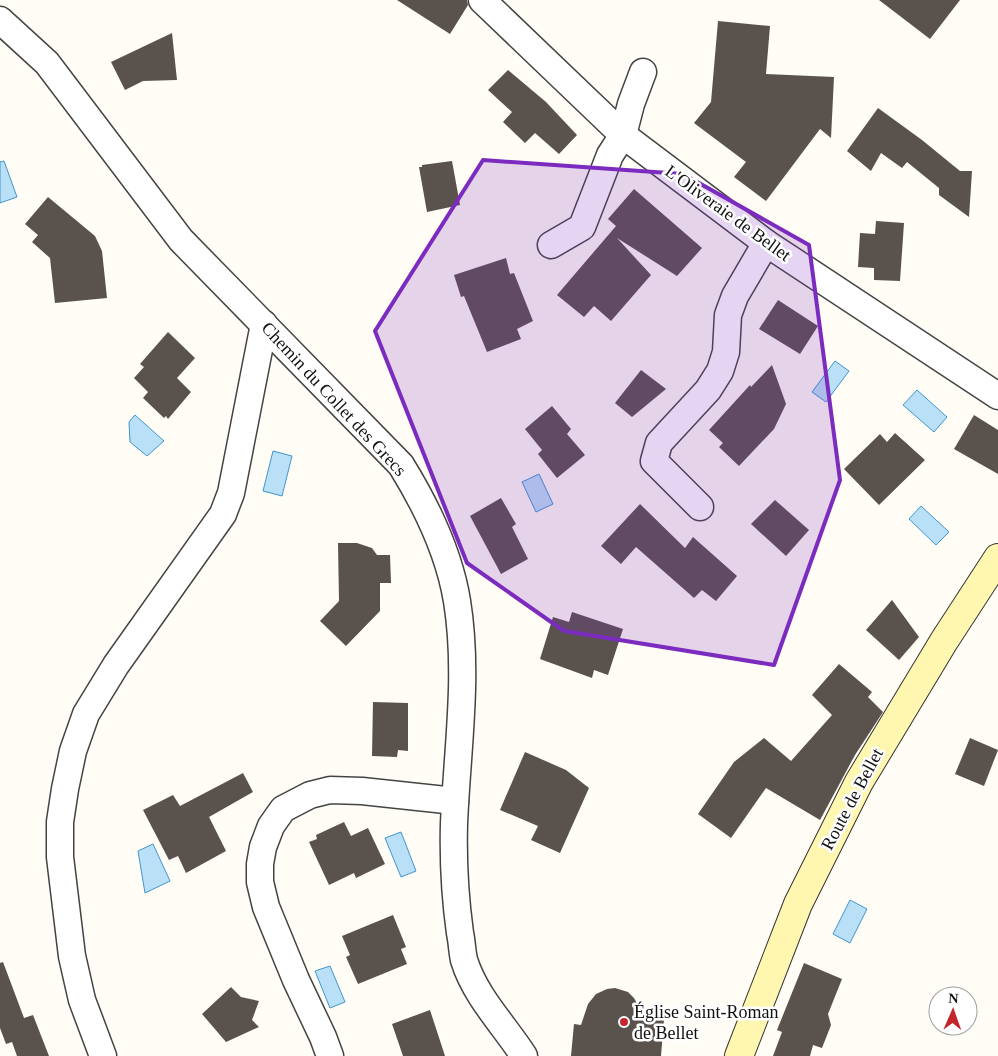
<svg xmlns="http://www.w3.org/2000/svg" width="998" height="1056" viewBox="0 0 998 1056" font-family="'Times New Roman',serif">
	<rect width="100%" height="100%" fill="#fffdf5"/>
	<g fill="#b9e0f7" stroke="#3f96cf">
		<polygon points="4,161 17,197 0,203 0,162"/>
		<polygon points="835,361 849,371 826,402 812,392"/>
		<polygon points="917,390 947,417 934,432 903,405"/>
		<polygon points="135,415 164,441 147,456 130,442 129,422"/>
		<polygon points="273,451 292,456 282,496 263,491"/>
		<polygon points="539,474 553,504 536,512 522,482"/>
		<polygon points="921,506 949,532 936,545 909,519"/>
		<polygon points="401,832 416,871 401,877 385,838"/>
		<polygon points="153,844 170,881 145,893 138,851"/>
		<polygon points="850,900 867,909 850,943 833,934"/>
		<polygon points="330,966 345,1002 330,1008 315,971"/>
	</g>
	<g fill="#5a524d">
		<polygon points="397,0 467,0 468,5 450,34"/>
		<polygon points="879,0 960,0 930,39"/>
		<polygon points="718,21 770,26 766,74 834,77 831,138 820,129 766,201 734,177 746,162 694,123 711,102"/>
		<polygon points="172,33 177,80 143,81 125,90 111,62"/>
		<polygon points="508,70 546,102 577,135 559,154 535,133 525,143 503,122 512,112 488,90"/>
		<polygon points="878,108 922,140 960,171 972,171 969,217 939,195 939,188 907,162 902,168 881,153 871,171 847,151"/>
		<polygon points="452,161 460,205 427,212 419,167 422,167 422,165"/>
		<polygon points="634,189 702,248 677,276 617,238 651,275 611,321 594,306 584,317 557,295 616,226 608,219"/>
		<polygon points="48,197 95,236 102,251 107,298 55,303 50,258 32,242 38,235 25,224"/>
		<polygon points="876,221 904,223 900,281 874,280 874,268 858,267 860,233 875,234"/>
		<polygon points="506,258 510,274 514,273 533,321 517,329 521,339 487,352 464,296 461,297 454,275"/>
		<polygon points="778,300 818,326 800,354 759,329"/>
		<polygon points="168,332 195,358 177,378 191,392 168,419 166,416 164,418 143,398 148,392 134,378 144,367 140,364"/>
		<polygon points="772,365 786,404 774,429 739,466 719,447 723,443 709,430 750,385 751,387"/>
		<polygon points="641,370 666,389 632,417 615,403"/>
		<polygon points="552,406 571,429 567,434 585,455 557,478 538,454 542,450 525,429"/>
		<polygon points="974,415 998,430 998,474 954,449"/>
		<polygon points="895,433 925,460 879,505 844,469 880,434 887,442"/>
		<polygon points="501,498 516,524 512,527 528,559 501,574 470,516"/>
		<polygon points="775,500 809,530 786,556 751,524"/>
		<polygon points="640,504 685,548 693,537 737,576 716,601 702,590 694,598 636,547 621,564 601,546"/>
		<polygon points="338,543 357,543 372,548 377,555 390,555 391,583 380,583 380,611 346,646 320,621 339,601"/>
		<polygon points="892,600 919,637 899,660 866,630"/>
		<polygon points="572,612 623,629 608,675 594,670 592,678 540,659 553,617 569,622"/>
		<polygon points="839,664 872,692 868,697 883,712 855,755 820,820 766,788 731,838 698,814 734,762 764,738 791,761 832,715 812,695"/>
		<polygon points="373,702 408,703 408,751 398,750 397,757 372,756"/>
		<polygon points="970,738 998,750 984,786 955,774"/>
		<polygon points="525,752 566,770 589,788 560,853 531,840 538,826 500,810"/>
		<polygon points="243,773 253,792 209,817 226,851 186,873 178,856 169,860 143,810 173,795 180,806"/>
		<polygon points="344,822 351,836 368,828 385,864 356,878 354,873 329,885 309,842 317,839 316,835"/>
		<polygon points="393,915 406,947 401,949 407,964 358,984 346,957 350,955 342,936"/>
		<polygon points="3,962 24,1018 33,1015 49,1056 17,1056 12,1042 6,1044 0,1028 0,963"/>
		<polygon points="804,963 842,979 828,1014 831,1025 822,1048 813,1045 810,1056 773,1056 782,1032 777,1030"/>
		<polygon points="231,987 241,997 259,1001 252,1020 259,1027 226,1042 202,1014"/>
		<polygon points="615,988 628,992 634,998 645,1018 664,1019 661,1056 571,1056 574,1024 581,1025 588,1004 596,994 607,989"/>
		<polygon points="430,1010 445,1056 403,1056 392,1024"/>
	</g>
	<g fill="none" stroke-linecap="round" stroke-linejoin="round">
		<defs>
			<g id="minor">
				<polyline points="482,0 623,135 766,243 998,396"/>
				<path d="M 0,20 L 47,63 L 181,240 L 401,465 C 427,507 449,552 457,601 C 469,675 457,750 454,824 C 453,861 455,897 460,933 C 462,942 462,951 464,960 C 475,996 504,1025 524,1056"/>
				<polyline points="551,245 582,227 610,155 623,135 631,104 643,72"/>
				<polyline points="700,507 654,461 659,443 708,390 720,371 726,352 728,315 735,296 766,243"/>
				<polyline points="103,1056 82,1000 72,956 60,857 60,822 65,789 73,751 86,714 116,665 223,514 231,493 264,324"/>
				<polyline points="330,1056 323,1037 296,980 266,907 260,882 260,864 263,847 271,826 283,809 310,795 330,790 362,791 455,801"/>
			</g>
			<polyline id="secondary" points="739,1056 798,904 859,782 944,641 998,558"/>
		</defs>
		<use href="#minor" stroke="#444" stroke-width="29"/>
		<use href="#secondary" stroke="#333" stroke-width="30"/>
		<use href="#minor" stroke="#fff" stroke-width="26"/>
		<use href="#secondary" stroke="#fff6b0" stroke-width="28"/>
	</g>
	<path fill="#7b2cbf" fill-opacity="0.2" stroke="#7b2cbf" stroke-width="4" stroke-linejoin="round" d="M 483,160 L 683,174 L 809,245 L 840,480 L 774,665 L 564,631 L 467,563 L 375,331 Z"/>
	<circle fill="#c4262e" stroke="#fff" stroke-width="2" cx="624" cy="1022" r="5"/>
	<g text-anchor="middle" stroke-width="5" stroke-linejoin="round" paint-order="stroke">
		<g font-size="18" fill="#111" stroke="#fff">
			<text transform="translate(728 213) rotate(36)" y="6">L'Oliveraie de Bellet</text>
			<text transform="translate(334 399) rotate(47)" y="6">Chemin du Collet des Grecs</text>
			<text transform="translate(852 799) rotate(-62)" y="6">Route de Bellet</text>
		</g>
		<g font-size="18" fill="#111" stroke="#fff" text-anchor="start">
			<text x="634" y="1018">Église Saint-Roman<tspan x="634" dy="21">de Bellet</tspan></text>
		</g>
	</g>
	<g transform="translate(953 1011) rotate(2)"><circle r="24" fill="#ffffff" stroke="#a0a0a0"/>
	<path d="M0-4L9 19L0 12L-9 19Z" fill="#c4262e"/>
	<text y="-8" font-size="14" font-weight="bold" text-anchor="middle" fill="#111111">N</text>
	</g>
</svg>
